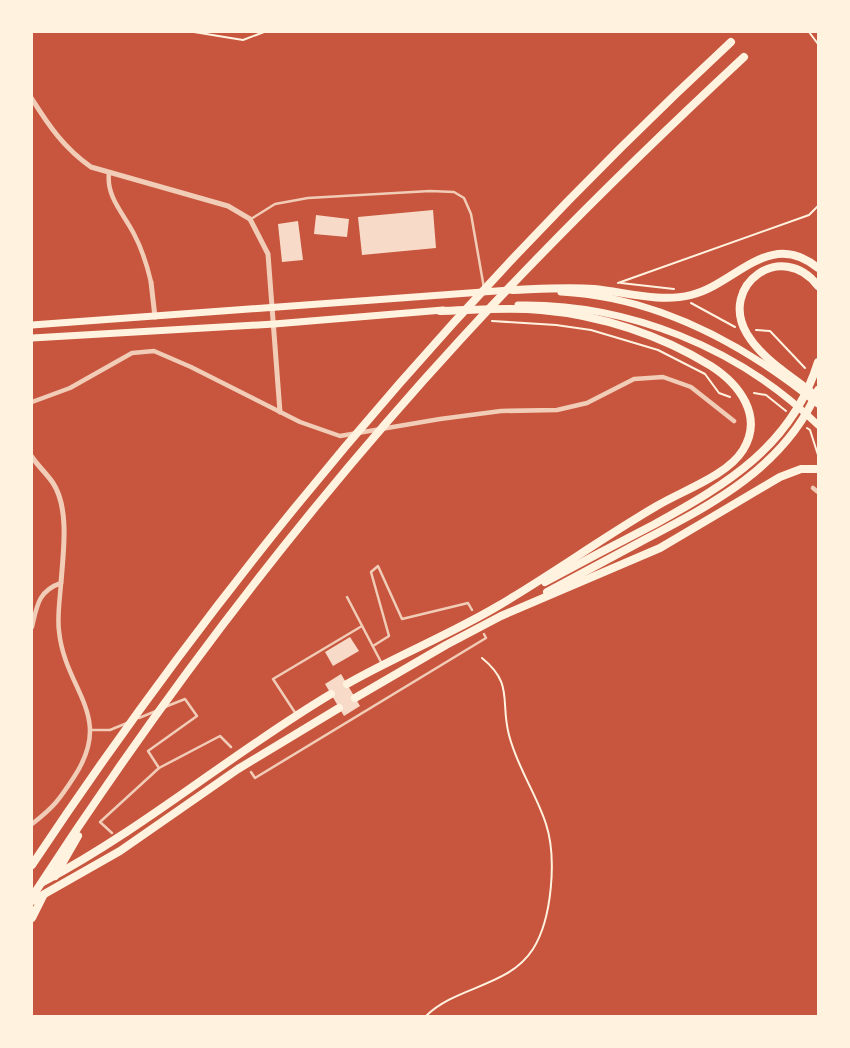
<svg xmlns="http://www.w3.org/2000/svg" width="850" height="1048" viewBox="0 0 850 1048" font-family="'Asap Condensed',sans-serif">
	<rect width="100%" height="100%" fill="#c8553d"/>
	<g fill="#f7dbc8">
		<polygon points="433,210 436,248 362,255 358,217"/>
		<polygon points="316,215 349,219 347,237 314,234"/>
		<polygon points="298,221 303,260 282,262 278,224"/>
		<polygon points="350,637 359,651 333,666 325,652"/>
		<polygon points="341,674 360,706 344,716 325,684"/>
	</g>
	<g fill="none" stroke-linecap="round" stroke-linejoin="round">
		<g stroke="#fff3e0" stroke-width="2">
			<polyline points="194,32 243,40 264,32"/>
			<polyline points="809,32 818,44"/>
			<polyline points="618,283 809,215 818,206"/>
			<polyline points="621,283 674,289"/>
			<polyline points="691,303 735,327"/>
			<polyline points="492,321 556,325 591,330 658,350 705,374 719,393 730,397"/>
			<polyline points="756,330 770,331 805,368"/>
			<polyline points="754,393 766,395 786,411"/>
			<polyline points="807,428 810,430 818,455"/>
			<path d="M 426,1016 C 456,986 509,987 533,949 C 552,919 557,858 546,824 C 536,793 517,767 509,735 C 500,701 514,684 482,658"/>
		</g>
		<g stroke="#f1ccb7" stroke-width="2.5">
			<polyline points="251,219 275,204 308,198 430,191 454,192 464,198 471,214 484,288"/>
			<polyline points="347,597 381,662"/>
			<polyline points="373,646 389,636 371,572 378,566 402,619 468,603 472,610"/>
			<polyline points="296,714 273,679 362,626"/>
			<polyline points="139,718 156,711"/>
			<polyline points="92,730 110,730 127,723"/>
			<polyline points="159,768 148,751 197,716 185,699 165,707"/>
			<polyline points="251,772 255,778 486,638 484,634"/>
			<polyline points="112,833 100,822 159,768 220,736 231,747"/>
		</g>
		<g stroke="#f1ccb7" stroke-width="4.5">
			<path d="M 109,173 C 106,197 124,214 134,234 C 142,249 147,265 151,282"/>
			<polyline points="32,402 70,388 132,353 154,351 191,367 300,422 340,436 440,419 501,411 557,410 587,403 634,379 663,377 691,387 734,421"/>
			<polyline points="813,488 818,492"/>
			<path d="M 32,627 C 37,606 38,591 61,583 C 60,599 57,616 59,631 C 65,691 115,715 74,777 C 59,800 54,807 32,824"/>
		</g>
		<g stroke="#f1ccb7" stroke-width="5">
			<path d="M 32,99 C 49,126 64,148 91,167 L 228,206 L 250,219 L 268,254 L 280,412"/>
			<polyline points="151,282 155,317"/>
			<path d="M 32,457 C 38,466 47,474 53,483 C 70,509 63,554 61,583"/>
		</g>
		<g stroke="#fff3e0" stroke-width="7">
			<path d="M 561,292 C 658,297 744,344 818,404"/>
			<path d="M 518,305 C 628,303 739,348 818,425"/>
			<polyline points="32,325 510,290"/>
			<polyline points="32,338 274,324 443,310"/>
		</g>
		<g stroke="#fff3e0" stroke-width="8">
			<path d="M 513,290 C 540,289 567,287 594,289 C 625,292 660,303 691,295 C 736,284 769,228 818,268"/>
			<path d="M 812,393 C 790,375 762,359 747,334 C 718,285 782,239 818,286"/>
			<path d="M 545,582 C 582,562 618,543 655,524 C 727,484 792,446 818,362"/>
			<path d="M 547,592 C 579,575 610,558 642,541 C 713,504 785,467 818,390"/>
			<path d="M 347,684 C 396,656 449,635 498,606 C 551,575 602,538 655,507 C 681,491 727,476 743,450 C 764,416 739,384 711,366 C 661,335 600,315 541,310 C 508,307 474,310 440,311"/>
			<polyline points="355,698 446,645 501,616 660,548 780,477 801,469 818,469"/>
			<path d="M 32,865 C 232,564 466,288 731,42"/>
			<polyline points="55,876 78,836"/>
			<path d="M 43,882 C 145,828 232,753 331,694"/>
			<path d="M 32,897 C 159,701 302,512 461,339 C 551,241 646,148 744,57"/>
			<polyline points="32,901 120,851 238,769 339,708"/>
			<polyline points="32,918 43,896"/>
		</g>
	</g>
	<rect width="850" height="1048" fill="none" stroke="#fff3e0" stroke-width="66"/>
</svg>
